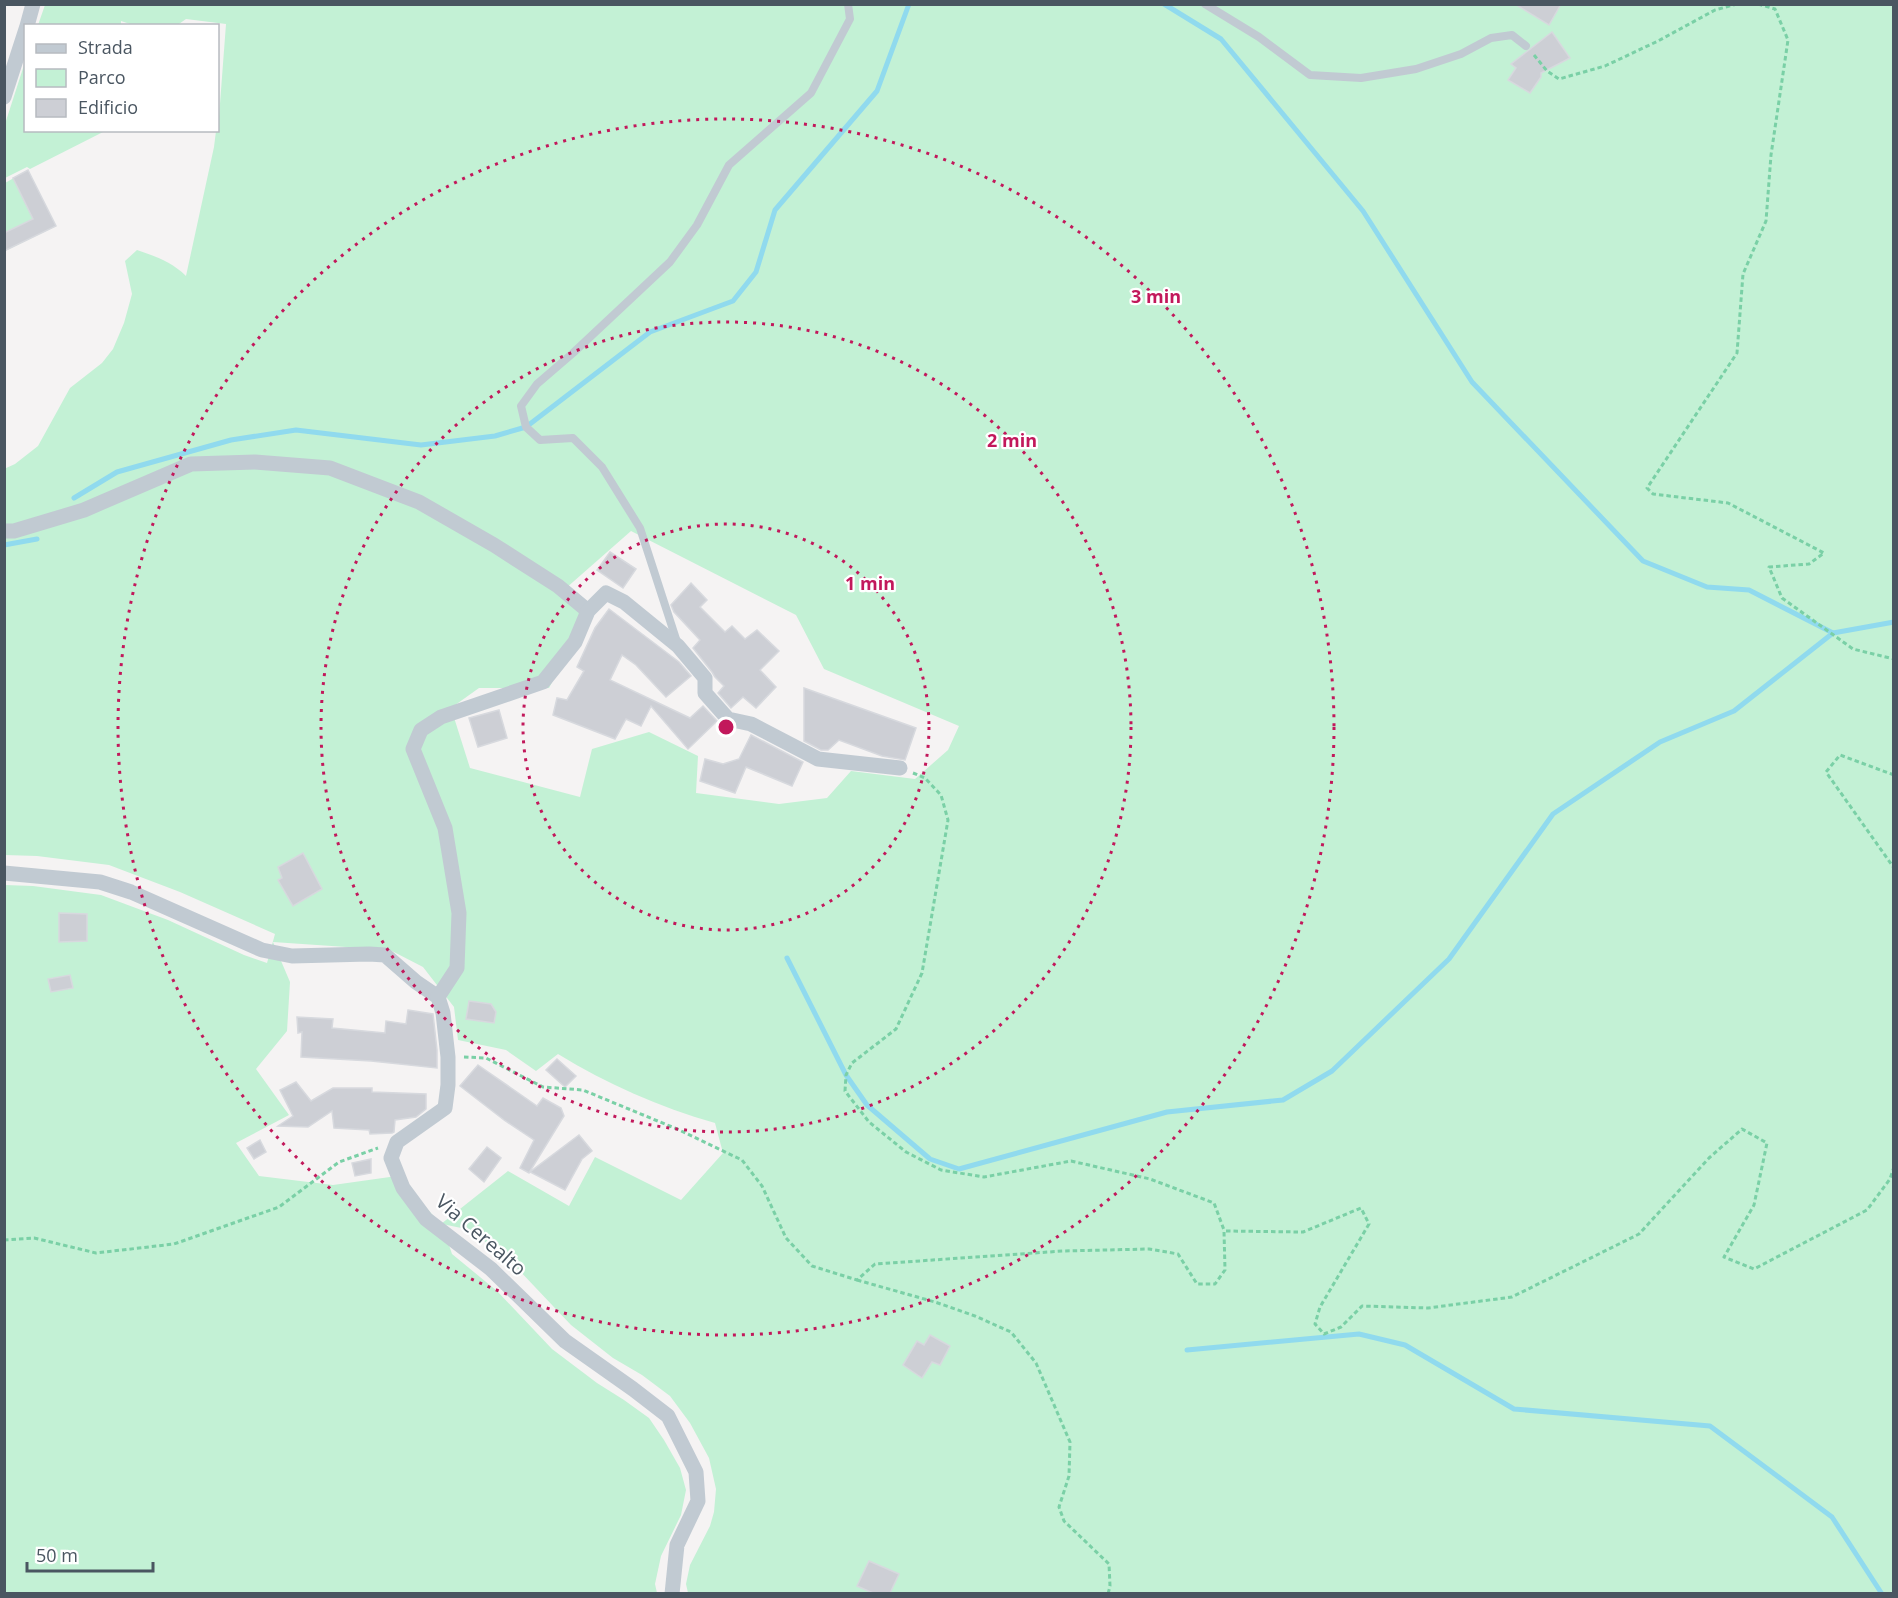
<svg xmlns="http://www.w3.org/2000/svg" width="1898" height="1598" viewBox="0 0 1898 1598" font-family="'Open Sans',sans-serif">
	<rect width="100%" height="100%" fill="#f5f3f3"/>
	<g fill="#c3f1d5" fill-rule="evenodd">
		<path d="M 45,5 L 1893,5 L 1893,1593 L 688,1593 L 686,1584 L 690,1565 L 710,1526 L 714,1512 L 716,1489 L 709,1458 L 690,1423 L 670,1396 L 642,1375 L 613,1358 L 571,1325 L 517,1268 L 471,1230 L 442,1224 L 452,1254 L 497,1291 L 552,1349 L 597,1383 L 624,1400 L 649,1418 L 664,1440 L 680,1468 L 686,1490 L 681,1515 L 661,1556 L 655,1584 L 657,1593 L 5,1593 L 5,885 L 33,886 L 101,895 L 168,920 L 244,955 L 267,963 L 275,934 L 180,892 L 109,865 L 37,856 L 5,855 L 4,469 L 15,464 L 38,446 L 70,388 L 102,363 L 113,349 L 124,323 L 132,294 L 125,261 L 137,250 C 155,256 172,262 186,276 L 214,147 L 216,131 L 218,130 L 226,24 L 186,19 L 176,26 L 133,25 L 121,21 L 121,25 L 38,25 ZM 631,531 L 796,615 L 824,669 L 959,726 L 948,750 L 915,779 L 851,771 L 827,798 L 779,804 L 696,793 L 698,756 L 649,732 L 592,749 L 580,797 L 470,768 L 451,708 L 479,688 L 549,688 L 591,608 L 565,589 ZM 273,942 L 390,950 L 423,967 L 454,1007 L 458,1040 L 506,1050 L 536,1071 L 558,1054 C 607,1084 659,1107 715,1123 L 723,1153 L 681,1200 L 595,1157 L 569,1206 L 508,1171 L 441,1224 L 397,1176 L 333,1185 L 259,1176 L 236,1143 L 289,1115 L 256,1069 L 287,1031 L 290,982 Z"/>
		<polygon points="25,62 26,130 105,131 30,169 27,167 5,178 5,124"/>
		<polygon points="28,170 56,226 5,251 5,183"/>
	</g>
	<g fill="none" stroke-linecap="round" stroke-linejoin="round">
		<g stroke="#90daee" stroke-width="5">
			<polyline points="1164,4 1221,39 1363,211 1472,382 1643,561 1707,587 1749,590 1833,633"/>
			<polyline points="74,498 117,472 231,440 296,430 421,445 495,436 526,427 650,332 733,301 756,272 775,210 877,91 909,4"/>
			<polyline points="4,545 37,539"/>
			<polyline points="787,958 846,1075 867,1105 930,1159 959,1169 1167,1112 1283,1100 1332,1071 1449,959 1553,814 1660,742 1734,711 1833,633 1894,622"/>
			<polyline points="1187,1350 1359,1334 1405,1345 1514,1409 1710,1426 1832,1517 1882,1594"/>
		</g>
	</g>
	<g fill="#cdcfd5" stroke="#d7d9de" stroke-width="1.5">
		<polygon points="1515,4 1561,4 1549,25"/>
		<polygon points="1552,32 1570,58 1541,73 1541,77 1530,93 1508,80 1516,68 1511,64"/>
		<polygon points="28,170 56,226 4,251 4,233 33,219 13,178"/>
		<polygon points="610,552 636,569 623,588 597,570"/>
		<polygon points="691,583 707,600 700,607 725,632 732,626 745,639 757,630 779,651 760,670 776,687 756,708 743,697 731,708 718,693 724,686 715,677 712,672 693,648 700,640 674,612 671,605"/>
		<polygon points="609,609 679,662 691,676 666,697 636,665 622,655 610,680 690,718 703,706 717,721 688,749 651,706 641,726 626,719 615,739 553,715 557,698 567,700 584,671 577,667 595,628"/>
		<polygon points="804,688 916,728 905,760 882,756 839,740 828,750 821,750 804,741"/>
		<polygon points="499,710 507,738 478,747 469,718"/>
		<polygon points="751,735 803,762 792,786 746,767 735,793 700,781 705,759 723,764 739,759"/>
		<polygon points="303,853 322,889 293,906 278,880 282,878 278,867"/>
		<polygon points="59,913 87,914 87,941 59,942"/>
		<polygon points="70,975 73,988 51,992 48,979"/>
		<polygon points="469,1001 491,1004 496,1012 494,1023 466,1019"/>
		<polygon points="408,1010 433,1014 437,1050 437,1068 371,1061 301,1057 302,1032 298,1033 297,1017 333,1019 332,1028 385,1033 386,1021 406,1024"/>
		<polygon points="557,1059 576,1076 565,1087 546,1070"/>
		<polygon points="478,1065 537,1106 543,1098 561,1108 564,1116 529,1173 520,1168 534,1140 504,1120 460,1086"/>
		<polygon points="296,1082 311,1101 333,1088 372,1088 372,1092 426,1094 426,1109 416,1117 395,1120 394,1132 392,1133 370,1134 369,1130 334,1128 332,1111 308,1127 278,1126 293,1116 280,1090"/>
		<polygon points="579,1135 592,1151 582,1159 565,1190 530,1172"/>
		<polygon points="260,1140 266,1152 254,1159 247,1148"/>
		<polygon points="487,1147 501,1158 484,1182 469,1169"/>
		<polygon points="371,1159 371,1173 355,1176 352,1163"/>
		<polygon points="930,1335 950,1346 940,1365 932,1362 922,1378 903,1365 917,1341 924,1345"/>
		<polygon points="869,1561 899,1574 890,1593 873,1593 857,1586"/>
	</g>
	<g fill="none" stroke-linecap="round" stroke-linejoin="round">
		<g stroke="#7ad0a6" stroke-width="3" stroke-dasharray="4.5 3" stroke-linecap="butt">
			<polyline points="1758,4 1775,9 1788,40 1771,155 1766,221 1743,274 1737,353 1647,488 1653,494 1728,503 1824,553 1809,564 1769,567 1782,598 1853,649 1894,659"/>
			<polyline points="1534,55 1547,71 1559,79 1605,66 1658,41 1715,10 1737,4"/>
			<polyline points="913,773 925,778 941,795 948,820 922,973 896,1029 852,1063 846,1075 845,1091 869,1122 906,1152 941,1170 984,1177 1071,1161 1150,1179 1214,1203 1224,1230"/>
			<polyline points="1894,775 1840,755 1826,772 1894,868"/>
			<polyline points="464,1057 486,1058 543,1087 583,1090 677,1129 742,1160 762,1186 786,1238 812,1266 857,1280 875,1264 1063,1251 1149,1249 1178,1254 1197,1284 1215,1284 1225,1270 1224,1231 1303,1232 1361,1208 1369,1224 1320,1307 1315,1324 1324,1334 1341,1327 1362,1306 1428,1308 1512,1297 1639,1234 1709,1158 1742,1129 1767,1143 1754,1205 1724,1257 1754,1269 1867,1210 1890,1179 1894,1167"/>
			<polyline points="4,1240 34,1238 96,1253 174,1244 279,1207 339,1162 378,1148"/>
			<polyline points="857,1280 935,1302 975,1316 1011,1332 1036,1363 1070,1442 1069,1476 1059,1507 1064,1521 1109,1564 1110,1586 1108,1594"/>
		</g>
		<g stroke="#c1cad2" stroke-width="8">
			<polyline points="1205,4 1259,37 1310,75 1361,78 1416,69 1461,54 1491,38 1512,35 1526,46"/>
			<polyline points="677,642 640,528 602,467 573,438 540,440 526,427 521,406 537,384 573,353 670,262 697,225 729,165 811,93 850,19 848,4"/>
		</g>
		<g stroke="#c1cad2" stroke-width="15">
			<polyline points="27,26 33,4"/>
			<polyline points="4,97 26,29"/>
			<polyline points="4,531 14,531 84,510 191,464 255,462 330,468 419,502 494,545 558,586 588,611"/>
			<polyline points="4,873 100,882 131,892 262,950 292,956 369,954 385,955 416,982 438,997 443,1013 448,1057 448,1085 445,1108 397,1142 391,1158 403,1188 426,1219 491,1269 565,1341 633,1389 668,1416 696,1472 698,1501 677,1545 672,1594"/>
			<polyline points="438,997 457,968 459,913 445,828 413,749 421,730 441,717 543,682 575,642 588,611 606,593 624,602 678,646 705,678 705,693 728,719 751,724 818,759 900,768"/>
		</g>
	</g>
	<g fill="none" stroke="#c2185b" stroke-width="3" stroke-dasharray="3 6">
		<circle cx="726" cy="727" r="203"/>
		<circle cx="726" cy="727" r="405"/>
		<circle cx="726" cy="727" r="608"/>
	</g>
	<g text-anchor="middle" stroke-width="4.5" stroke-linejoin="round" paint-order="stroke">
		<g font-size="20" fill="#4a5661" stroke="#fff">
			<text transform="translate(481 1235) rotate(41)" y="7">Via Cerealto</text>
		</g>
	</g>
	<circle cx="726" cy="727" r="9" fill="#c2185b" stroke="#fff" stroke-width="3"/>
	<g font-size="18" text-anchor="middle" font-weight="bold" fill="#c2185b" stroke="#fff" stroke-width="4.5" stroke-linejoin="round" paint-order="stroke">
		<text x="1156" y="303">3 min</text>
		<text x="1012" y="447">2 min</text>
		<text x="870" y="590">1 min</text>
	</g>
	<rect width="1898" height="1598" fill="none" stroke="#4a5661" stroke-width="12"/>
	<rect x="24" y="24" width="195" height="108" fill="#ffffff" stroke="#b7bbc0" stroke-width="1.5"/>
	<rect x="36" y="44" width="30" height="9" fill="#c1cad2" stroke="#b7bbc0" stroke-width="1.5"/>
	<text x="78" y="54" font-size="18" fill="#4a5661">Strada</text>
	<rect x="36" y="69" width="30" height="18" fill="#c3f1d5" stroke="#b7bbc0" stroke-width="1.5"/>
	<text x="78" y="84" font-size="18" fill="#4a5661">Parco</text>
	<rect x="36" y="99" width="30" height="18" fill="#cdcfd5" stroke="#b7bbc0" stroke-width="1.5"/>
	<text x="78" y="114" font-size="18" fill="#4a5661">Edificio</text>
	<path d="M27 1562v9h126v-9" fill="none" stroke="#4a5661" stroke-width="3"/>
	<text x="36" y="1562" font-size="18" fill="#4a5661" stroke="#ffffff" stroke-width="4.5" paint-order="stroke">50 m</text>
</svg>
